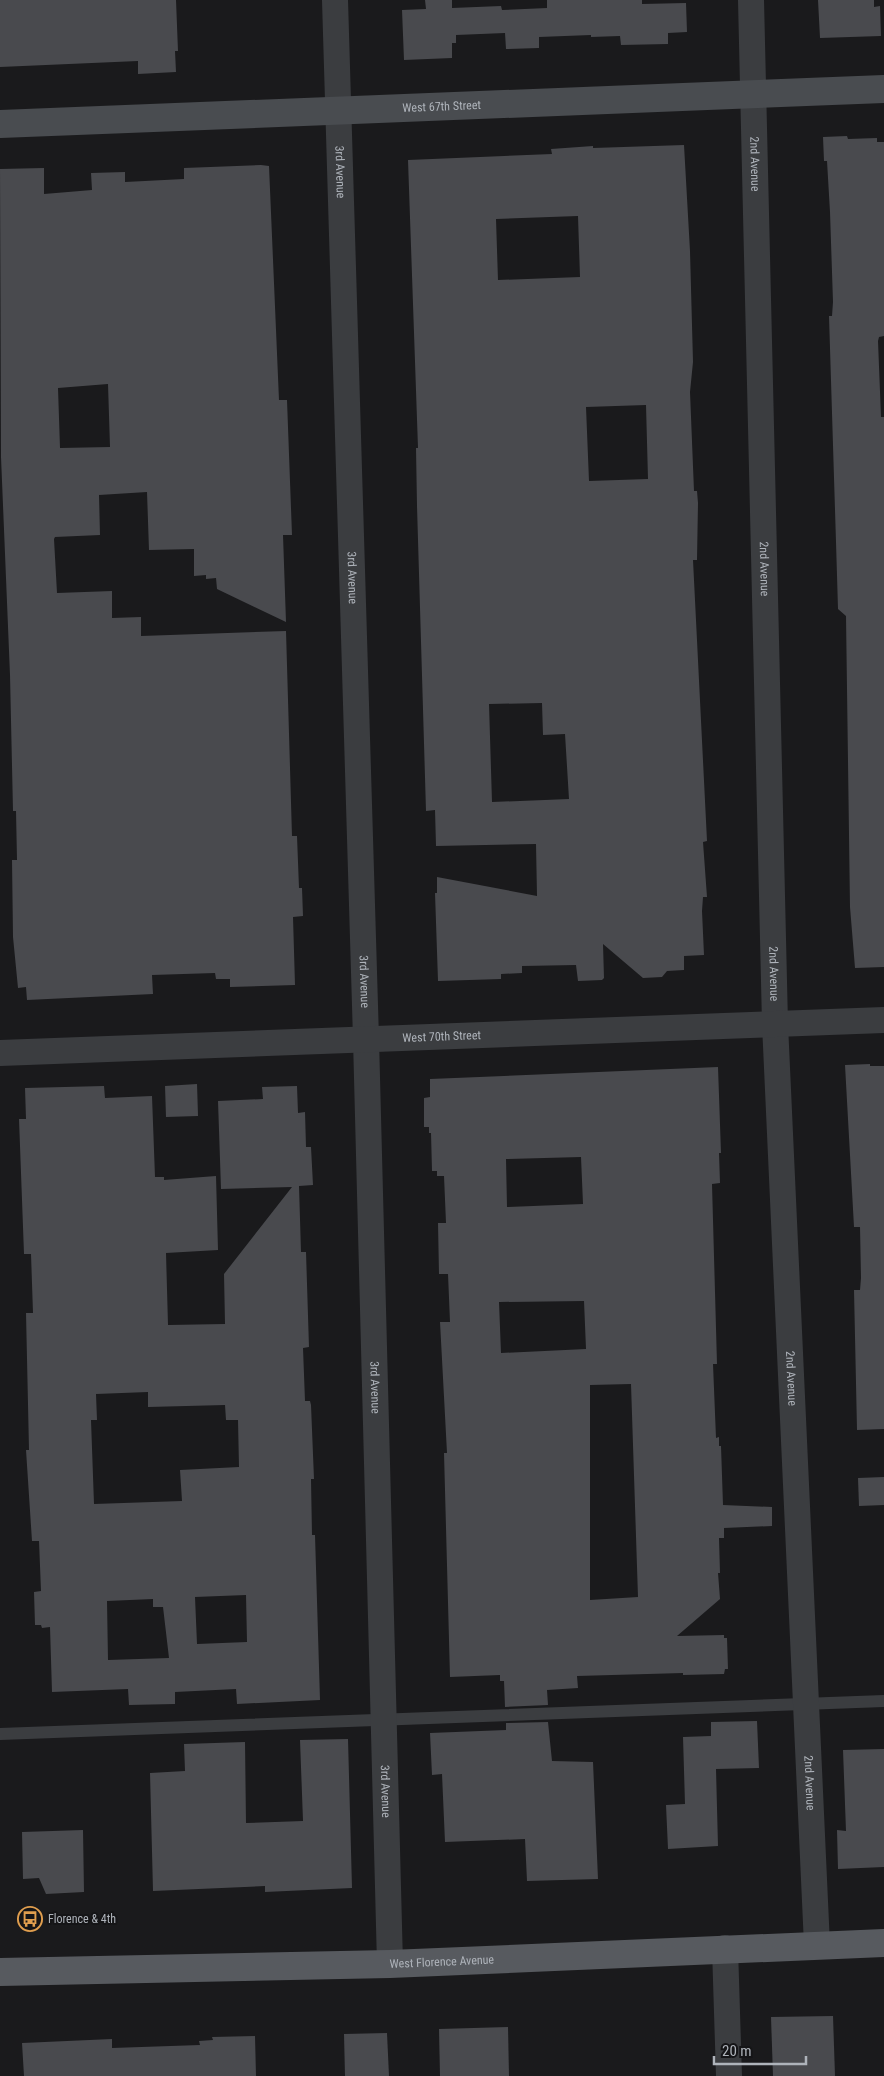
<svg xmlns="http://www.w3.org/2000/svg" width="884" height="2076" viewBox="0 0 884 2076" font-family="'Roboto Condensed',sans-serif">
	<rect width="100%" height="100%" fill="#1a1a1c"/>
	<g fill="#494a4e" fill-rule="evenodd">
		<polygon points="0,0 176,0 178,51 175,51 176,72 138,74 138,61 0,67"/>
		<polygon points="425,0 452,0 452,8 501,6 502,10 547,8 547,0 642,0 642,4 686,3 687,32 668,33 668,44 621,45 620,36 591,37 591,35 539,37 539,48 506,49 505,33 456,35 456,43 452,43 452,58 404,60 402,10 426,9"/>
		<polygon points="818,0 874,0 874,7 880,6 881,36 820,38"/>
		<polygon points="847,136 848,139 877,138 877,142 884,142 884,336 879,337 878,341 881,417 884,417 884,967 855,968 850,907 846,616 838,609 836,542 829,316 832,316 833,302 830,212 827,161 824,161 823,137"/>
		<path d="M 684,145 L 690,251 L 693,362 L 690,392 L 694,491 L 697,491 L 698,503 L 697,560 L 693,560 L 707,841 L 703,842 L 707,897 L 703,897 L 702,911 L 704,955 L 684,956 L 684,970 L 667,971 L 662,977 L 643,978 L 603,944 L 604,978 L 602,980 L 578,981 L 576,965 L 522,966 L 522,973 L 501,974 L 501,979 L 438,981 L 435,893 L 437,893 L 437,877 L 537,896 L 536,844 L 436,846 L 435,810 L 426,811 L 417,506 L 416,448 L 418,448 L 408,160 L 552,154 L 551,149 L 593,146 L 593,148 ZM 578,216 L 580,277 L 498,280 L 496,219 ZM 646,405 L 648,479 L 589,481 L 586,407 ZM 542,703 L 543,735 L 565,734 L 569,799 L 492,802 L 489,704 Z"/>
		<path d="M 261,165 L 269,166 L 279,400 L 287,400 L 292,535 L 283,535 L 286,622 L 217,589 L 216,578 L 206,579 L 206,575 L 194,576 L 194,549 L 149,550 L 147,492 L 99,495 L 100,535 L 55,537 L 54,539 L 57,593 L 112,591 L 112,618 L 141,617 L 141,636 L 286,631 L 292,836 L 297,836 L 299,888 L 302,888 L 303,916 L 293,917 L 295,985 L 230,987 L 230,979 L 216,979 L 215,973 L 152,975 L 153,994 L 27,1000 L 26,987 L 18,988 L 13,937 L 12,860 L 17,860 L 16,811 L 13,811 L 10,675 L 1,457 L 0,169 L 44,168 L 44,194 L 92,190 L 91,173 L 125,172 L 125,182 L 184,179 L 184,168 ZM 108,384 L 110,447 L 60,448 L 58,388 Z"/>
		<polygon points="870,1064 870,1066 884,1066 884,1429 857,1430 854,1290 860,1290 861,1278 860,1227 854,1227 845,1065"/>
		<path d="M 718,1067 L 721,1153 L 719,1153 L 720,1183 L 712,1184 L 717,1364 L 713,1364 L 716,1438 L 719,1437 L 719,1446 L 721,1446 L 723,1505 L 772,1507 L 772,1526 L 724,1528 L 724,1538 L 719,1538 L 720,1573 L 718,1573 L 720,1599 L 677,1636 L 724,1635 L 724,1638 L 727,1638 L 728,1669 L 725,1669 L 724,1674 L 683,1675 L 683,1673 L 577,1676 L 578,1688 L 547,1690 L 548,1705 L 505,1707 L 504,1681 L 500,1681 L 500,1675 L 450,1677 L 444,1453 L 447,1453 L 440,1322 L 450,1322 L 448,1274 L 439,1274 L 438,1223 L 446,1223 L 444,1176 L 437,1176 L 437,1171 L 432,1171 L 431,1133 L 429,1133 L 429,1127 L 424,1127 L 424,1098 L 430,1097 L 430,1079 ZM 581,1157 L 583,1204 L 507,1207 L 506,1159 ZM 584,1301 L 586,1349 L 501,1353 L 499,1302 ZM 631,1384 L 638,1597 L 590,1600 L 590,1385 Z"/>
		<polygon points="197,1084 198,1116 166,1117 165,1086"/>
		<path d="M 104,1086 L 105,1098 L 152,1096 L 155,1177 L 164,1177 L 164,1180 L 216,1176 L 218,1250 L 166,1253 L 168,1325 L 225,1324 L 224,1274 L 292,1187 L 221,1189 L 218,1101 L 263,1099 L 262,1087 L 297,1086 L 298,1113 L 305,1112 L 306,1147 L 311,1147 L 313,1185 L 299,1186 L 301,1252 L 306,1252 L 309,1347 L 303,1348 L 305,1401 L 310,1401 L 311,1405 L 314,1479 L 311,1479 L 312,1535 L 315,1535 L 320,1700 L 237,1704 L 236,1689 L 175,1692 L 175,1704 L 129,1705 L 128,1689 L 52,1692 L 50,1627 L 42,1628 L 41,1625 L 35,1625 L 34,1592 L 41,1591 L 39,1541 L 32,1541 L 26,1450 L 29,1450 L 26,1313 L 33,1313 L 31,1254 L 24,1254 L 19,1119 L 26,1119 L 25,1088 ZM 148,1392 L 148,1407 L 225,1405 L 226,1420 L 238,1420 L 239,1467 L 180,1470 L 182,1501 L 94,1504 L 91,1420 L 97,1420 L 96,1394 ZM 246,1595 L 247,1642 L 197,1644 L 195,1597 ZM 153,1599 L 153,1607 L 163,1607 L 169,1658 L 108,1660 L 107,1601 Z"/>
		<polygon points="884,1477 884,1505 859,1506 858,1478"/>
		<polygon points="757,1721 759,1768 716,1769 718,1846 668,1849 666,1805 685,1804 683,1737 711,1736 711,1722"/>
		<polygon points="548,1722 552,1761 593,1762 598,1879 527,1881 525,1839 445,1842 442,1774 432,1775 430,1733 506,1730 506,1723"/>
		<polygon points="348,1739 352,1888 265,1892 265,1886 153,1891 150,1773 185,1771 184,1744 245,1742 246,1823 303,1821 300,1740"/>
		<polygon points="884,1749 884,1867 838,1869 837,1830 846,1831 843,1750"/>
		<polygon points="83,1830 84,1892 46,1894 39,1878 23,1879 22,1832"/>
		<polygon points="833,2016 835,2076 773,2076 771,2017"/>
		<polygon points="508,2027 509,2076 440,2076 439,2029"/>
		<polygon points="387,2033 389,2076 345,2076 344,2034"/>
		<polygon points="255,2036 256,2076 24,2076 22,2043 112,2039 112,2048 200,2045 199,2041 213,2040 212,2037"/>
	</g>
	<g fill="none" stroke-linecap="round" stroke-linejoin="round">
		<polyline stroke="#3b3d40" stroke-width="12" points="0,1734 884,1701"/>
		<g stroke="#3b3d40" stroke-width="26">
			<path id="s1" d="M 335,0 L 366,1039 L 390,1964"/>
			<path id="s2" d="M 751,0 L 775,1024 L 817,1945"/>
			<path id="s3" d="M 0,1053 L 884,1020"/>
			<polyline points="725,1948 729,2076"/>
		</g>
		<path stroke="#494c50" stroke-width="28" id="s4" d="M 0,124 L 884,89"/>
		<path stroke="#575a5f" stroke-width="28" id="s5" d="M 0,1972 L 390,1964 L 884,1943"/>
	</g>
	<defs>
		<symbol id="bus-ring" viewBox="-11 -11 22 22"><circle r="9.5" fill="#151517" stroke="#e09e4e" stroke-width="1.5"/><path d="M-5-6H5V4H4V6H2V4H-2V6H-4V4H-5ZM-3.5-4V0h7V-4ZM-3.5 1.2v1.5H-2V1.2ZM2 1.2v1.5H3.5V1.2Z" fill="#e09e4e"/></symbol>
	</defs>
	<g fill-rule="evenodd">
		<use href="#bus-ring" x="16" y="1905" width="28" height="28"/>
	</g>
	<g text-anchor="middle" stroke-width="4" stroke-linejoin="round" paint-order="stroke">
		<g font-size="12" fill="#aeb3ba" stroke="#151517">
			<text dy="4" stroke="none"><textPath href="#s4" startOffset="442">West 67th Street</textPath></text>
			<text dy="4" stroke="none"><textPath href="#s2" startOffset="164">2nd Avenue</textPath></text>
			<text dy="4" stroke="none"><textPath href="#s1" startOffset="172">3rd Avenue</textPath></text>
			<text dy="4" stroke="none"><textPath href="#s2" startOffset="569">2nd Avenue</textPath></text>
			<text dy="4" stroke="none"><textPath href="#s1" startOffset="578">3rd Avenue</textPath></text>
			<text dy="4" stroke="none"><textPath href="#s2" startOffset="974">2nd Avenue</textPath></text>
			<text dy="4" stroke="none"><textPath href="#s1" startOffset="982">3rd Avenue</textPath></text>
			<text dy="4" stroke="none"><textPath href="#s3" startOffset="442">West 70th Street</textPath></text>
			<text dy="4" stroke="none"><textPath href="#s2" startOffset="1379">2nd Avenue</textPath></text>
			<text dy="4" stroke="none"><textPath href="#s1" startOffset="1388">3rd Avenue</textPath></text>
			<text dy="4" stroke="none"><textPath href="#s2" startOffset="1784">2nd Avenue</textPath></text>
			<text dy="4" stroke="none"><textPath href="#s1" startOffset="1792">3rd Avenue</textPath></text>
			<text dy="4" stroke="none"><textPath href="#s5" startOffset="442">West Florence Avenue</textPath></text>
		</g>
		<g font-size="12" fill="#aeb3ba" stroke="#151517" text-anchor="start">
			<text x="48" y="1923">Florence &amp; 4th</text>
		</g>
	</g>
	<path d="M714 2056v8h92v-8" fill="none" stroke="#aeb3ba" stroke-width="2.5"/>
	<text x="722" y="2056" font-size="15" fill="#aeb3ba" stroke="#151517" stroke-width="4" paint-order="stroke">20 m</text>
</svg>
